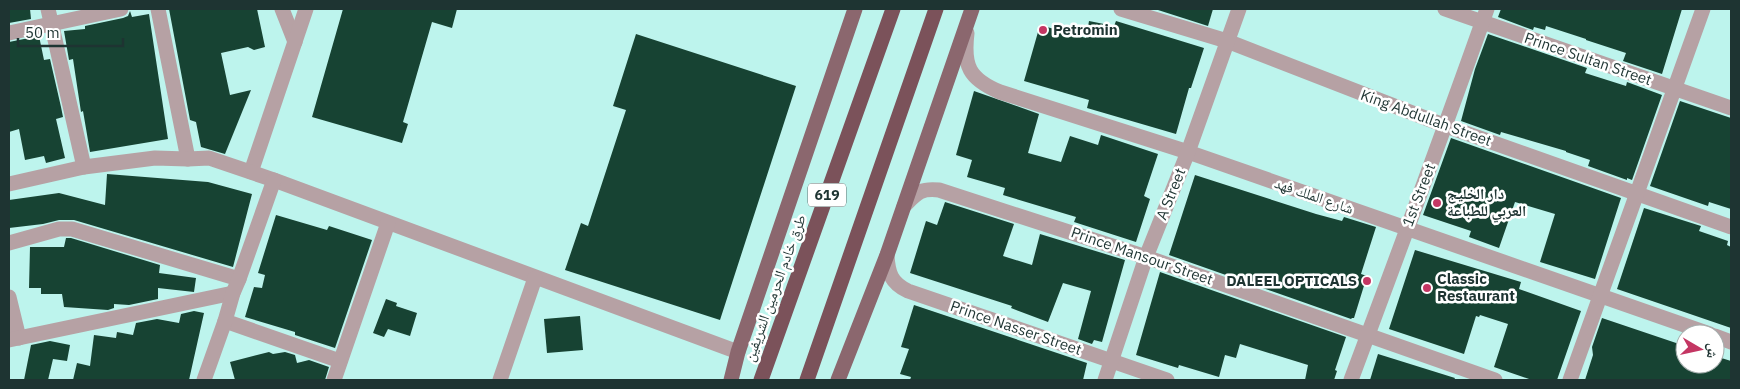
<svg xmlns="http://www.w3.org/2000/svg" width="1740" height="389" viewBox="0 0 1740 389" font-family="'IBM Plex Sans','Noto Naskh Arabic',sans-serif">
	<rect width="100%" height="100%" fill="#bdf4ed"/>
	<g fill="#174333">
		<polygon points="9,9 30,9 31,19 9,23"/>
		<polygon points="169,9 257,9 265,47 254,50 248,47 221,53 230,95 251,90 225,154 201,147 196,122 190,120"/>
		<polygon points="343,9 457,9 452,28 432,22 403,122 408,124 402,143 312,117"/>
		<polygon points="1158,9 1213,9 1208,26 1158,10"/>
		<polygon points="1501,9 1682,9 1662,74 1623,61 1626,53 1586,40 1586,39 1546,26 1545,30 1534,27 1533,30 1498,17"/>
		<polygon points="130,11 132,17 149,14 168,139 90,152 83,111 81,112 73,59 69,60 64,31 85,29 85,26 123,18 128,16"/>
		<polygon points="1089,21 1114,26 1116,21 1204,48 1191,88 1189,88 1176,134 1087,108 1089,100 1024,81 1040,25 1086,38"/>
		<polygon points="636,34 796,86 720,320 565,270 581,223 588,226 626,110 613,106"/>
		<polygon points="1488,34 1587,68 1585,73 1626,86 1627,82 1662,95 1632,180 1627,178 1627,180 1588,166 1590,160 1566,152 1566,151 1501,132 1500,135 1461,121 1475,69"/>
		<polygon points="39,36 44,60 50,59 61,107 63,117 56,119 65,158 46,163 44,156 25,160 19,129 9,132 9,42"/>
		<polygon points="974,91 1039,114 1028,153 1061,162 1070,136 1098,145 1101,135 1158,154 1144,196 1150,199 1136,242 1074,222 1076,217 1003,195 1005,188 967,177 972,160 956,155"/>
		<polygon points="1680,101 1731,118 1731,209 1709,202 1708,206 1650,186"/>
		<polygon points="1451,138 1621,198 1595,279 1540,262 1555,214 1515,202 1499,248 1469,237 1471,231 1423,215"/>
		<polygon points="107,174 208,182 252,194 233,267 74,220 59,220 43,224 9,228 9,200 59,193 105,205"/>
		<polygon points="1195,175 1316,214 1342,221 1344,217 1376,227 1361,274 1367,276 1354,318 1352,318 1351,319 1169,255"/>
		<polygon points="945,202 1014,224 1003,256 1032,265 1040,234 1125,260 1102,342 1094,340 1092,344 1078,339 1091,291 1063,283 1048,322 1011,308 1012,306 910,273 926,221 937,225"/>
		<polygon points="1644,208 1701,226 1699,231 1728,241 1727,245 1731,247 1731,328 1617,289"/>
		<polygon points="276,215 327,230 329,226 372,240 335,348 295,335 295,332 245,317 254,287 262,288 265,275 258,273"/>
		<polygon points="66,238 71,238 160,265 159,273 196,278 194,292 158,288 158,299 129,305 114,304 114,308 108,310 64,307 62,294 41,294 41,288 29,288 30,247 64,247"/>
		<polygon points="1415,250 1521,282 1519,289 1581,311 1557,380 1532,380 1494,367 1508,324 1480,315 1479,317 1476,316 1464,354 1389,329"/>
		<polygon points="1160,272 1346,337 1335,370 1337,371 1334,380 1305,380 1308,365 1240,344 1236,358 1225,355 1219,377 1179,365 1178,368 1136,355"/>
		<polygon points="386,299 397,303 396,306 417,313 410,336 388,329 384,337 373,333"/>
		<polygon points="914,305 1087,363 1083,380 910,380 911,377 900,374 909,349 901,347"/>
		<polygon points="194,311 204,313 189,380 73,380 77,363 90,366 94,335 116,338 117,332 133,335 136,323 157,319 179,323 181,314"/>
		<polygon points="580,316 583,350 547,353 544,319"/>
		<polygon points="1602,318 1685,346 1685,364 1715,364 1715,356 1731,361 1731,380 1585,380 1593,355 1592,347"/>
		<polygon points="50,341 70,345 67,361 53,359 48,380 24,380 31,345"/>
		<polygon points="269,352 273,354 285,352 295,355 297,363 309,360 329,367 325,380 235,380 230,362"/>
		<polygon points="1378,354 1455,378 1454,380 1370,380"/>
	</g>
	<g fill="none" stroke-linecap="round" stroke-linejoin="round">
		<g stroke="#b6a1a4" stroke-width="15">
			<polyline points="48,9 84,167"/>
			<polyline points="158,9 188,159"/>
			<polyline points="282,9 295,42"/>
			<polyline points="1121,9 1227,41 1446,126 1731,227"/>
			<polyline points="1445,9 1731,108"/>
			<polyline points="9,33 121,9"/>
			<path d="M 967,33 C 963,66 969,79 1000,92 L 1188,152 L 1710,334"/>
			<polyline points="251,172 306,9"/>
			<polyline points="9,184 84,167 155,158 188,159 209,158 274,180 738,352"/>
			<path d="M 904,206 C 917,193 920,188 939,190 L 1146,257 L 1495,380"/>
			<polyline points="9,243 59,229 72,229 239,279"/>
			<path d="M 887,255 C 888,273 891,283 908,291 L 1167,380"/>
			<polyline points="9,297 19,338"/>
			<polyline points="225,321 340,361"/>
			<polyline points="1715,336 1731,342"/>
			<polyline points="9,340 233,293"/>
			<polyline points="204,380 225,321 233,293 239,279 274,180"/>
			<polyline points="334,380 388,223"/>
			<polyline points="500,380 535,278"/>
			<polyline points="1105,380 1146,257 1188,152 1239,9"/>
			<path d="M 1351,380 C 1397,257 1443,133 1487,9"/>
			<polyline points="1570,380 1703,9"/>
		</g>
		<g stroke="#8b676e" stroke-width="15">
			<polyline points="731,380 738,352 855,9"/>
			<polyline points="838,380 887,255 972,9"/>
		</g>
		<g stroke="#7b525a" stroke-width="15">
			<polyline points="761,380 893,9"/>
			<polyline points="807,380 936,9"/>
		</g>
	</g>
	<g fill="#c43663" stroke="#fff" stroke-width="2">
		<circle cx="1043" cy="30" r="5"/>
		<circle cx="1437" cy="203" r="5"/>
		<circle cx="1367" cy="281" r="5"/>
		<circle cx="1427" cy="288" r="5"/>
	</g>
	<g text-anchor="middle" stroke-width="5" stroke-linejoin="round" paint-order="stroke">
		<rect fill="#fff" stroke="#627170" stroke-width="1" x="808" y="183.5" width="38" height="23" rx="4"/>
		<g font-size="14" font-weight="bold" fill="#1e3432">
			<text x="827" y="200">619</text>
		</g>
		<g font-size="15" font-weight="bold" fill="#1e3432" stroke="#fff" text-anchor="start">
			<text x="1053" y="35">Petromin</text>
			<text x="1447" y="199">دار الخليج<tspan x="1447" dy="17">العربي للطباعة</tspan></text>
			<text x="1437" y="284">Classic<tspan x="1437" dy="17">Restaurant</tspan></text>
			<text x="1357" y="286" text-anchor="end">DALEEL OPTICALS</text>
		</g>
		<g font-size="15" fill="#1e3432" stroke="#fff">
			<text transform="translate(1588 59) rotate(19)" y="5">Prince Sultan Street</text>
			<text transform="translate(1426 118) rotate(20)" y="5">King Abdullah Street</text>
			<text transform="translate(1171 194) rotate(-68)" y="5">A Street</text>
			<text transform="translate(1419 195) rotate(-69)" y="5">1st Street</text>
			<text transform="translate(1314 196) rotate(19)" y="5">شارع الملك فهد</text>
			<text transform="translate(1142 256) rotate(19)" y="5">Prince Mansour Street</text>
			<text transform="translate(775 288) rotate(-70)" y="5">طرق خادم الحرمين الشريفين</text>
			<text transform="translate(1016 328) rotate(19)" y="5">Prince Nasser Street</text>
		</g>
	</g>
	<rect width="1740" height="389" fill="none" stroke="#1e3432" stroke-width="20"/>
	<g transform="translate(1700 349) rotate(99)"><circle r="24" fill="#ffffff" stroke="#a5aead"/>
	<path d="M0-4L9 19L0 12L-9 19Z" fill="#c43663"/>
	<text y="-8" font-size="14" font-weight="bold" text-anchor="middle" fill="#1e3432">ش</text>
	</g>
	<path d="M18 38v8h105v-8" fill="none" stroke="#1e3432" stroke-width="2.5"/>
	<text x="25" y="38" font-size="15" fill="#1e3432" stroke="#ffffff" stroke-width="4" paint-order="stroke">50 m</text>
</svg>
